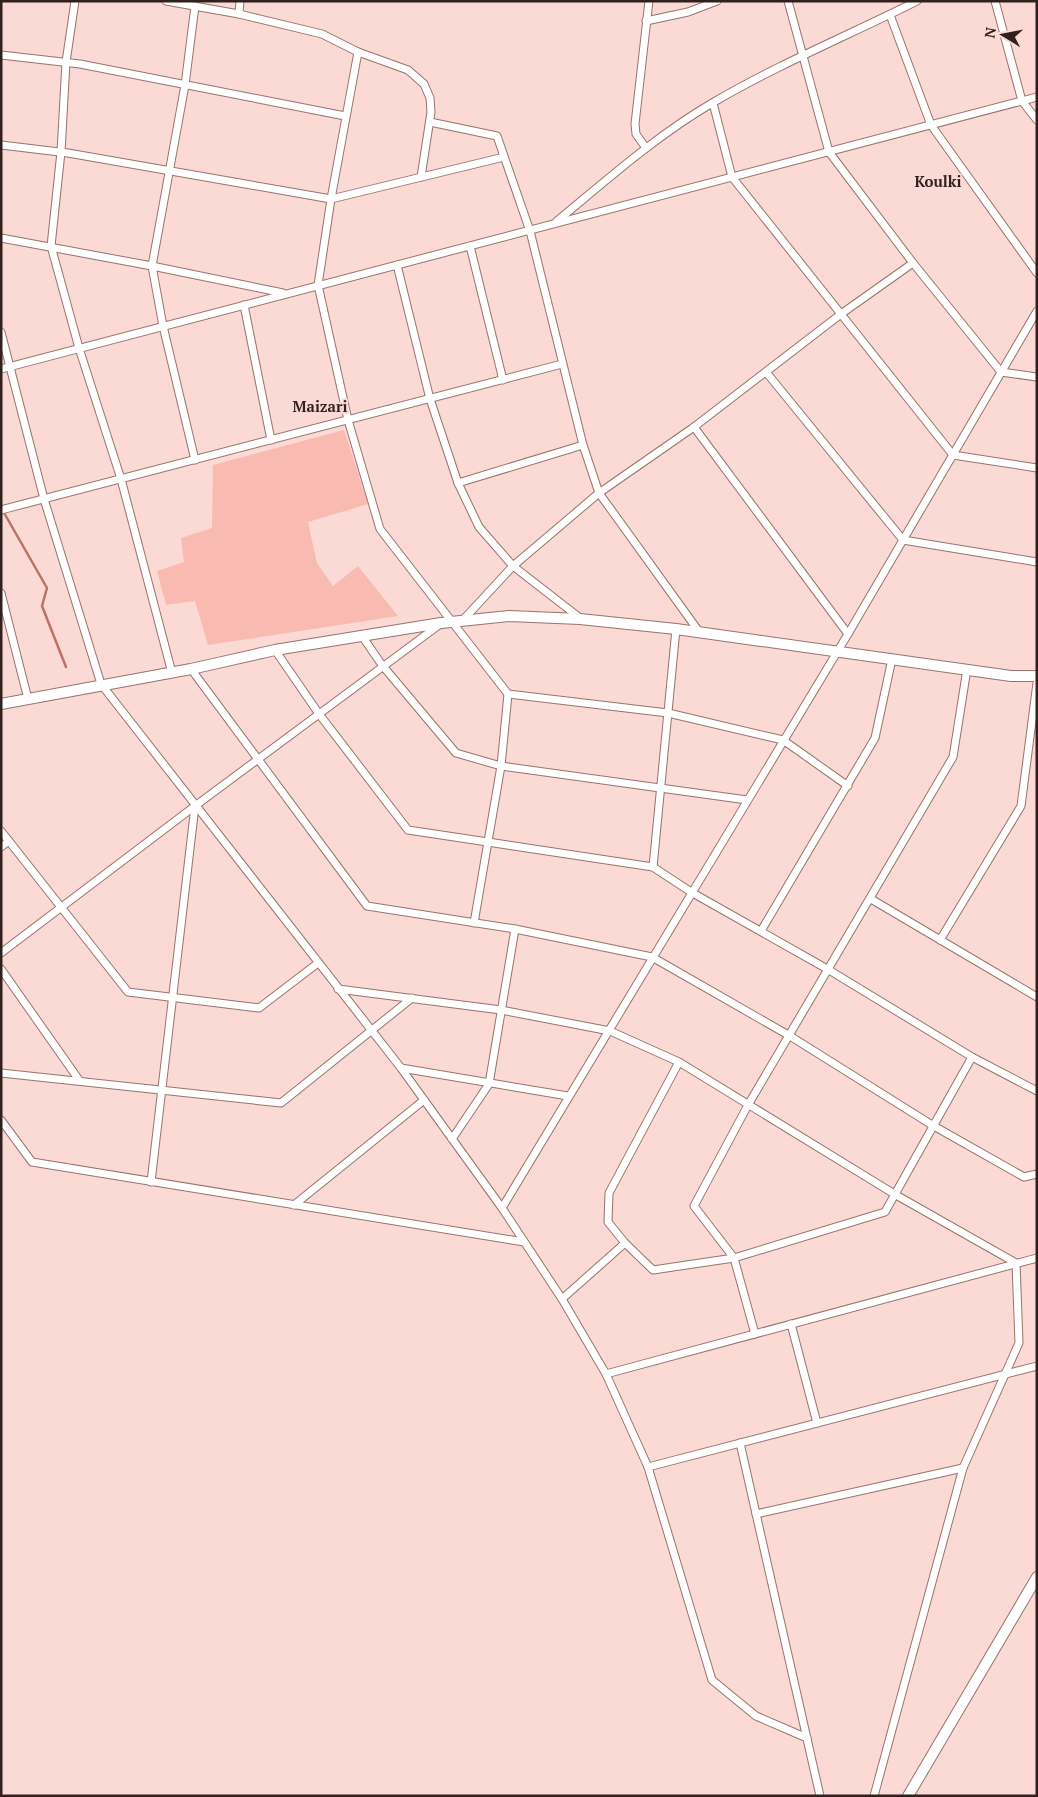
<svg xmlns="http://www.w3.org/2000/svg" width="1038" height="1797" viewBox="0 0 1038 1797" font-family="'PT Serif',serif">
	<rect width="100%" height="100%" fill="#fbd9d4"/>
	<polygon fill="#f9bab1" points="344,430 368,504 308,522 317,563 333,586 358,566 398,616 208,645 195,601 166,605 157,571 184,562 181,538 212,528 213,465"/>
	<g fill="none" stroke-linecap="round" stroke-linejoin="round">
		<polyline stroke="#bb7267" stroke-width="2.5" points="3,511 47,588 42,606 66,667"/>
		<defs>
			<g id="street">
				<polyline points="75,1 66,62 61,152 51,246 79,348 121,479 172,673"/>
				<polyline points="166,1 239,14 322,34 358,52 408,70 424,84 430,98 431,112 421,177"/>
				<polyline points="788,1 829,152 913,263 1001,372 1037,377"/>
				<polyline points="995,1 1022,101 1037,120"/>
				<polyline points="195,6 185,85 152,266 163,326 195,460"/>
				<polyline points="239,14 240,1"/>
				<polyline points="890,15 931,125 1037,273"/>
				<polyline points="646,21 688,12 717,1"/>
				<polyline points="358,52 331,199 318,285 348,420 380,529 508,694 668,713 783,740 848,786"/>
				<polyline points="1,55 80,64 345,116"/>
				<polyline points="713,103 732,177 953,455 1037,468"/>
				<polyline points="430,122 497,136 530,231 583,445 599,493 700,633"/>
				<polyline points="1,145 68,153 331,199 504,157"/>
				<polyline points="646,148 636,134 635,124 649,1"/>
				<path d="M 557,221 C 608,179 657,135 714,102 C 779,64 849,35 917,1"/>
				<polyline points="1,238 152,266 283,293"/>
				<polyline points="470,246 503,380"/>
				<polyline points="397,265 430,399 458,483 479,527 513,566 580,618"/>
				<polyline points="244,305 271,440"/>
				<polyline points="1,332 44,499 101,684 401,1068 502,1208 562,1299 606,1374 648,1467 712,1680 756,1716 807,1738"/>
				<polyline points="1,369 1037,97"/>
				<polyline points="766,372 903,540 1037,562"/>
				<polyline points="694,427 848,634"/>
				<polyline points="458,483 583,445"/>
				<polyline points="1,510 562,364"/>
				<polyline points="1,593 28,699"/>
				<polyline points="462,621 513,566 599,493 694,427 841,314 913,263"/>
				<polyline points="362,636 382,665 456,753 501,766 747,800"/>
				<polyline points="275,650 319,714 408,830 653,867 691,892 829,970 972,1057 1037,1091"/>
				<polyline points="191,669 367,906 515,929 652,957 790,1036 932,1125 1024,1177 1037,1174"/>
				<polyline points="1,831 128,992 259,1008 318,963"/>
				<polyline points="1,847 9,841"/>
				<polyline points="653,867 676,629"/>
				<polyline points="871,899 1037,997"/>
				<polyline points="474,923 501,766 508,694"/>
				<polyline points="761,931 875,738 892,659"/>
				<polyline points="940,940 1021,806 1037,683"/>
				<polyline points="1,953 195,806 439,625"/>
				<polyline points="1,969 79,1080"/>
				<polyline points="338,989 501,1010 610,1031 679,1062 896,1195 1016,1263 1019,1343 963,1468 874,1796"/>
				<polyline points="679,1062 609,1193 608,1222 625,1243 653,1270 734,1258 885,1212 972,1057"/>
				<polyline points="401,1068 568,1096"/>
				<polyline points="1,1073 281,1103 412,998"/>
				<polyline points="1,1120 32,1162 524,1242"/>
				<polyline points="452,1139 489,1084 515,929"/>
				<polyline points="151,1182 195,806"/>
				<polyline points="294,1205 424,1100"/>
				<polyline points="502,1208 848,634 1037,311"/>
				<polyline points="562,1299 625,1243"/>
				<polyline points="791,1324 817,1423"/>
				<polyline points="755,1334 734,1258 694,1206 748,1105 953,757 967,669"/>
				<polyline points="606,1374 1037,1258"/>
				<polyline points="740,1443 820,1796"/>
				<polyline points="648,1467 1037,1366"/>
				<polyline points="756,1514 963,1468"/>
			</g>
			<g id="secondary">
				<polyline points="1,704 191,669 275,650 441,623 509,616 580,619 676,629 1011,676 1037,676"/>
				<polyline points="908,1796 1037,1577"/>
			</g>
		</defs>
		<use href="#street" stroke="#98736e" stroke-width="9"/>
		<use href="#secondary" stroke="#98736e" stroke-width="12"/>
		<use href="#street" stroke="#fff" stroke-width="7"/>
		<use href="#secondary" stroke="#fff" stroke-width="10"/>
	</g>
	<g text-anchor="middle" stroke-width="4" stroke-linejoin="round" paint-order="stroke">
		<g font-size="15" font-weight="bold" fill="#30211f" stroke="#fbd9d4">
			<text x="938" y="187">Koulki</text>
			<text x="320" y="412">Maizari</text>
		</g>
	</g>
	<rect width="1038" height="1797" fill="none" stroke="#30211f" stroke-width="5"/>
	<g transform="translate(1003 35) rotate(280)" stroke="#fbd9d4" stroke-width="4" paint-order="stroke">
	<path d="M0-4L9 19L0 12L-9 19Z" fill="#30211f"/>
	<text y="-8" font-size="14" font-weight="bold" text-anchor="middle" fill="#30211f">N</text>
	</g>
</svg>
